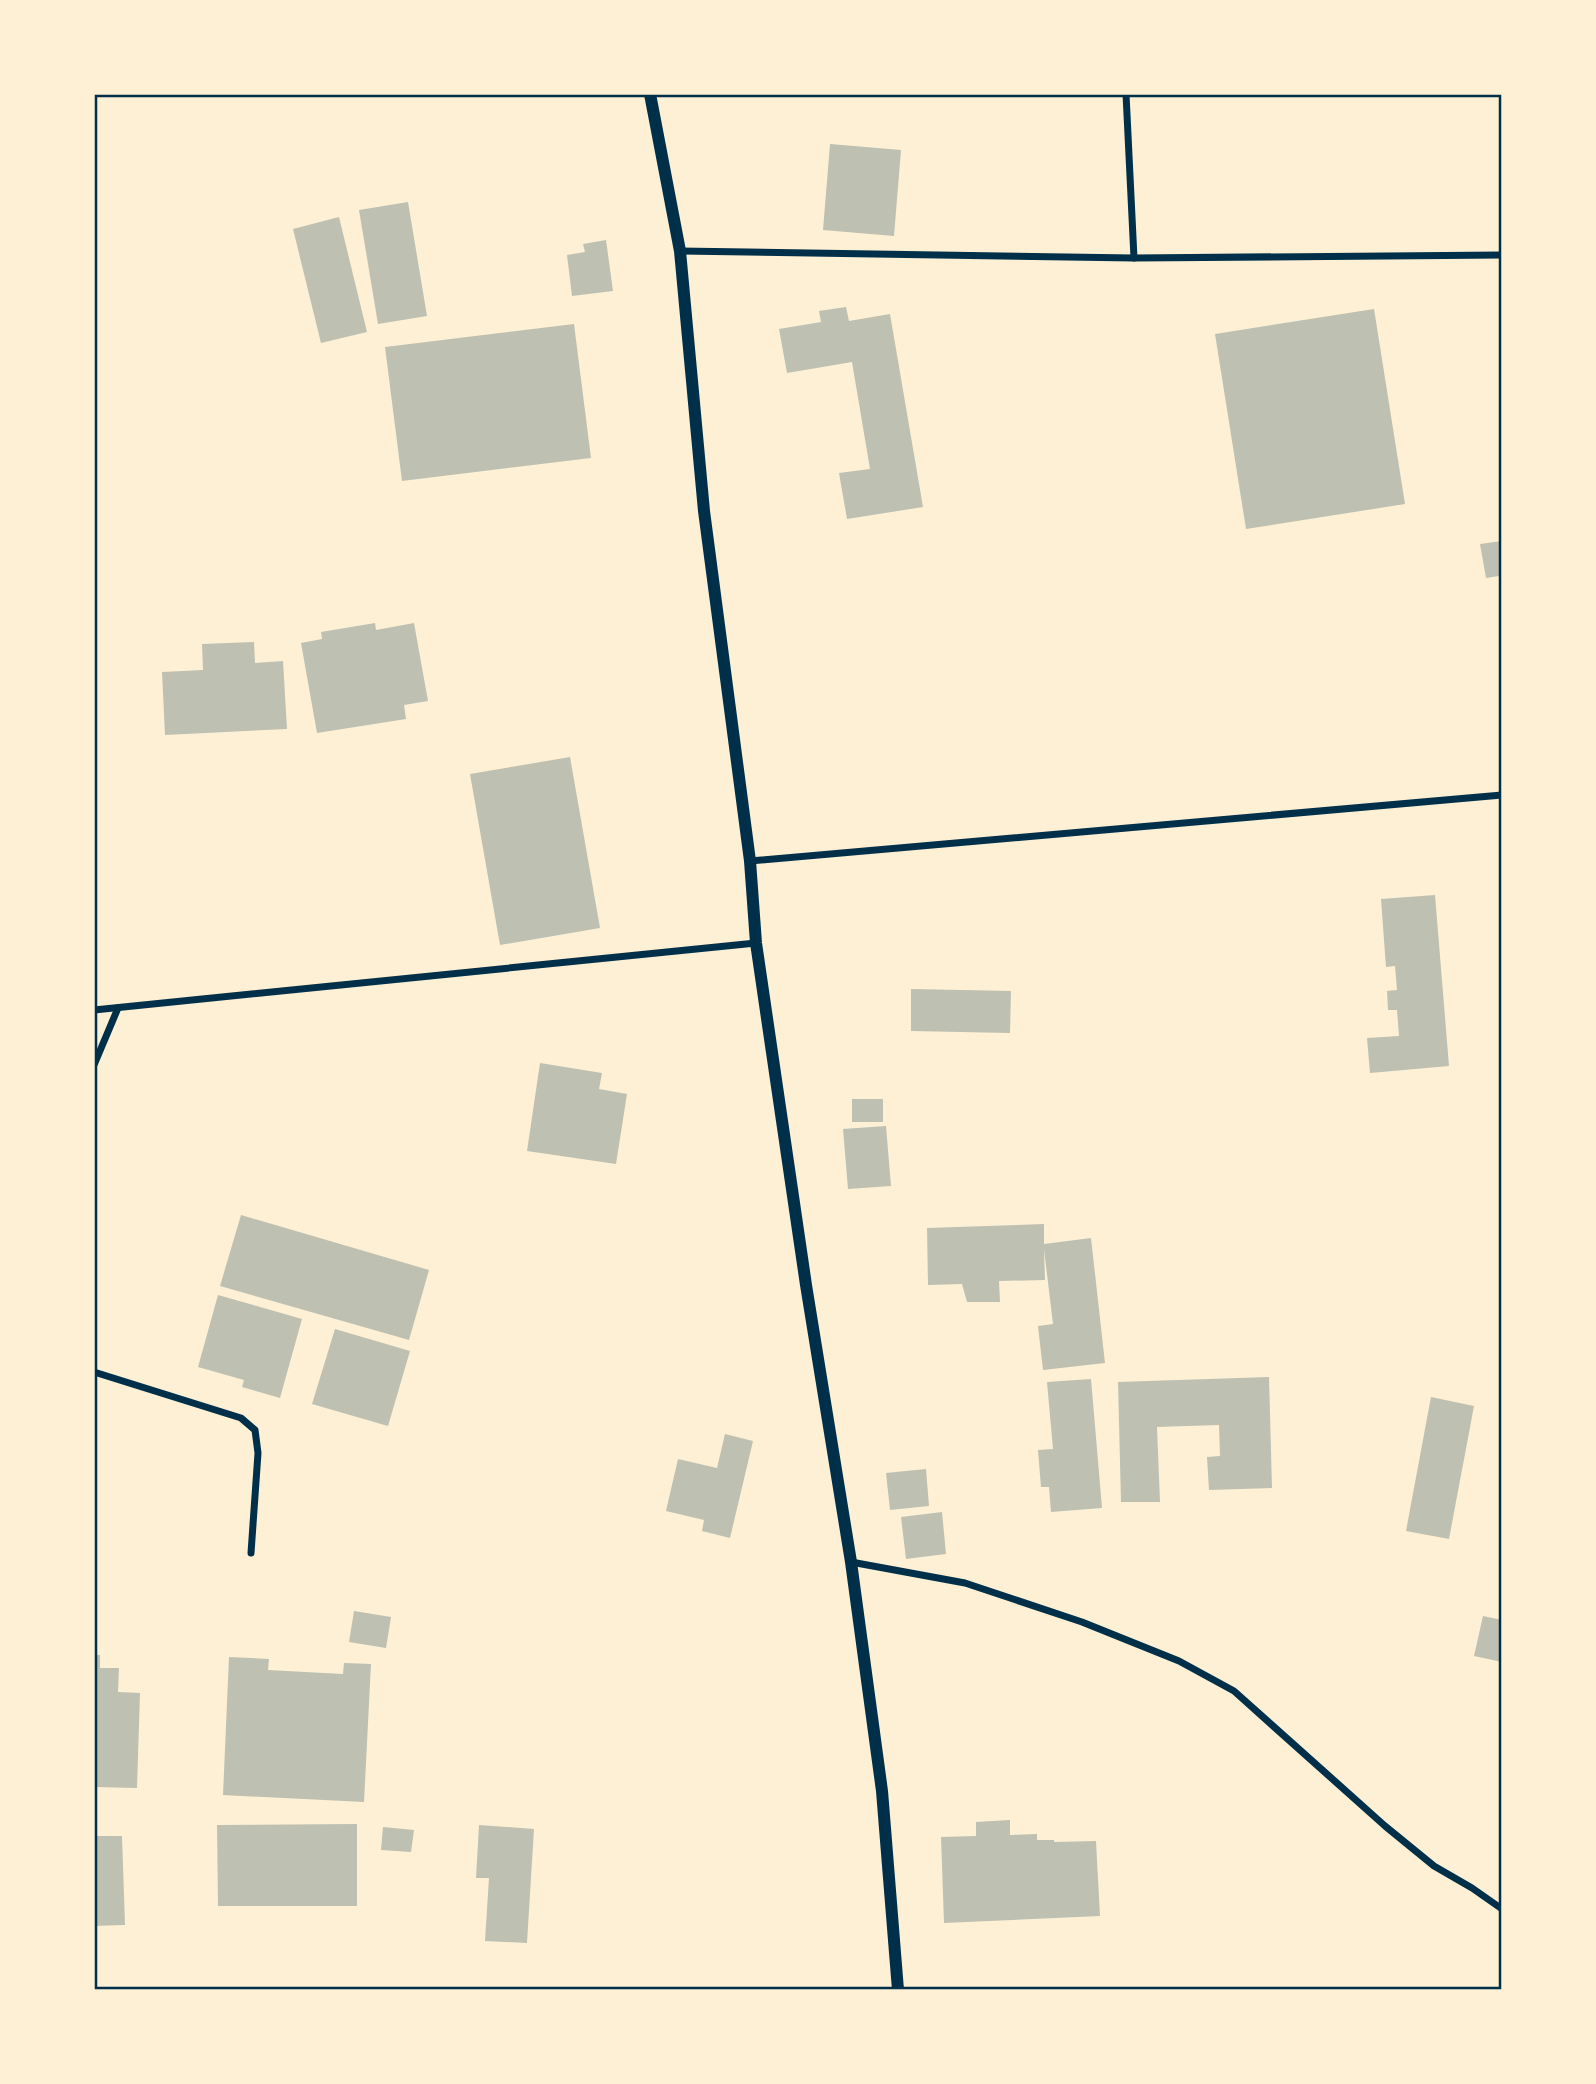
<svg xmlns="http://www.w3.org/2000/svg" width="1596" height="2084" viewBox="0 0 1596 2084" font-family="'IBM Plex Serif',serif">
	<rect width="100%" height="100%" fill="#fdf0d5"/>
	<g fill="#bec0b2">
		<polygon points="830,144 901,150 894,236 823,230"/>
		<polygon points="408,202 427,316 378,324 359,210"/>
		<polygon points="339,217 367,332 321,343 293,229"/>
		<polygon points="606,240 613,291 572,296 567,255 585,252 583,244"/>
		<polygon points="846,307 849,321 890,314 923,507 847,519 839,473 870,469 852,362 787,373 779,329 821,322 819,311"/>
		<polygon points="1374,309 1405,504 1246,529 1215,334"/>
		<polygon points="574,324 591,458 402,481 385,347"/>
		<polygon points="1502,541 1502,585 1500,585 1499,576 1486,578 1480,544"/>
		<polygon points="375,623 376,630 414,623 428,701 404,705 406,719 317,733 301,643 322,639 321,632"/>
		<polygon points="254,642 255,663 283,661 287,729 165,735 162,672 203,670 202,644"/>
		<polygon points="570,757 600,928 500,945 470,774"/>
		<polygon points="1435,895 1449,1066 1370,1073 1367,1038 1399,1036 1397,1010 1388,1010 1387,991 1397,990 1395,966 1386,967 1381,899"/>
		<polygon points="911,989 1011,991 1010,1033 911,1031"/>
		<polygon points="540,1063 602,1073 599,1089 627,1094 616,1164 527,1151"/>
		<rect x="852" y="1099" width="31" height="23"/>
		<polygon points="886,1126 891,1186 848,1189 843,1129"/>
		<polygon points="241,1215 429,1270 409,1340 220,1286"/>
		<polygon points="1044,1224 1044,1244 1091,1238 1105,1363 1043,1370 1038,1326 1053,1324 1044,1249 1045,1280 999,1281 1000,1302 967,1302 962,1284 928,1285 927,1228"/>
		<polygon points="218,1295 302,1319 280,1398 242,1387 244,1380 198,1367"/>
		<polygon points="335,1329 410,1351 388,1426 312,1404"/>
		<polygon points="1269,1377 1272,1488 1209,1490 1207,1457 1220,1456 1219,1425 1157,1427 1160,1502 1121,1502 1118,1382"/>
		<polygon points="1091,1379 1102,1508 1051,1512 1049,1487 1041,1487 1038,1450 1053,1449 1047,1382"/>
		<polygon points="1431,1397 1474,1406 1449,1539 1406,1531"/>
		<polygon points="725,1434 753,1441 730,1538 702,1531 704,1520 666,1511 678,1459 717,1468"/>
		<polygon points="926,1469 929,1506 890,1510 886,1473"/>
		<polygon points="942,1512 946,1554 906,1559 901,1517"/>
		<polygon points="354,1611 391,1617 386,1648 349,1642"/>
		<polygon points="1483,1616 1502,1620 1502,1662 1474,1656"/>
		<polygon points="94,1655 100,1655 100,1668 119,1668 118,1692 140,1693 137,1788 94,1787"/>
		<polygon points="229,1657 269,1659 268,1670 343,1674 344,1663 371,1664 364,1802 223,1795"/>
		<polygon points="1010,1820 1010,1835 1037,1834 1037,1840 1054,1840 1054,1842 1096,1841 1100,1916 944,1923 941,1837 976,1836 976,1822"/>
		<polygon points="357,1824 357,1906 218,1906 217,1825"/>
		<polygon points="479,1825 534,1829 527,1943 485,1941 489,1878 476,1878"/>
		<polygon points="383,1827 414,1830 411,1852 381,1850"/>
		<polygon points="94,1836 122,1836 125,1925 94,1926"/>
	</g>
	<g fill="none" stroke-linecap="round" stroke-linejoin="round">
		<g stroke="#003049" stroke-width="7">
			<polyline points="1126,94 1134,258"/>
			<polyline points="680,251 1134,258 1502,255"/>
			<polyline points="750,861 1502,795"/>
			<polyline points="94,1010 756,943"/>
			<polyline points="94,1065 118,1008"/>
			<polyline points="94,1372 241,1418 255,1430 258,1453 251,1553"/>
			<polyline points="851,1562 965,1583 1082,1622 1179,1661 1234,1691 1385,1826 1434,1866 1472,1888 1502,1909"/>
		</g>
		<polyline stroke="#003049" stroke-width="12" points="650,94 680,251 704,511 750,861 756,943 806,1285 851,1562 882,1791 898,1990"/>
	</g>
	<rect width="1596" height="2084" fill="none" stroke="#fdf0d5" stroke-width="192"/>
	<rect x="96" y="96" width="1404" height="1892" fill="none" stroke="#003049" stroke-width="2.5"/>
</svg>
